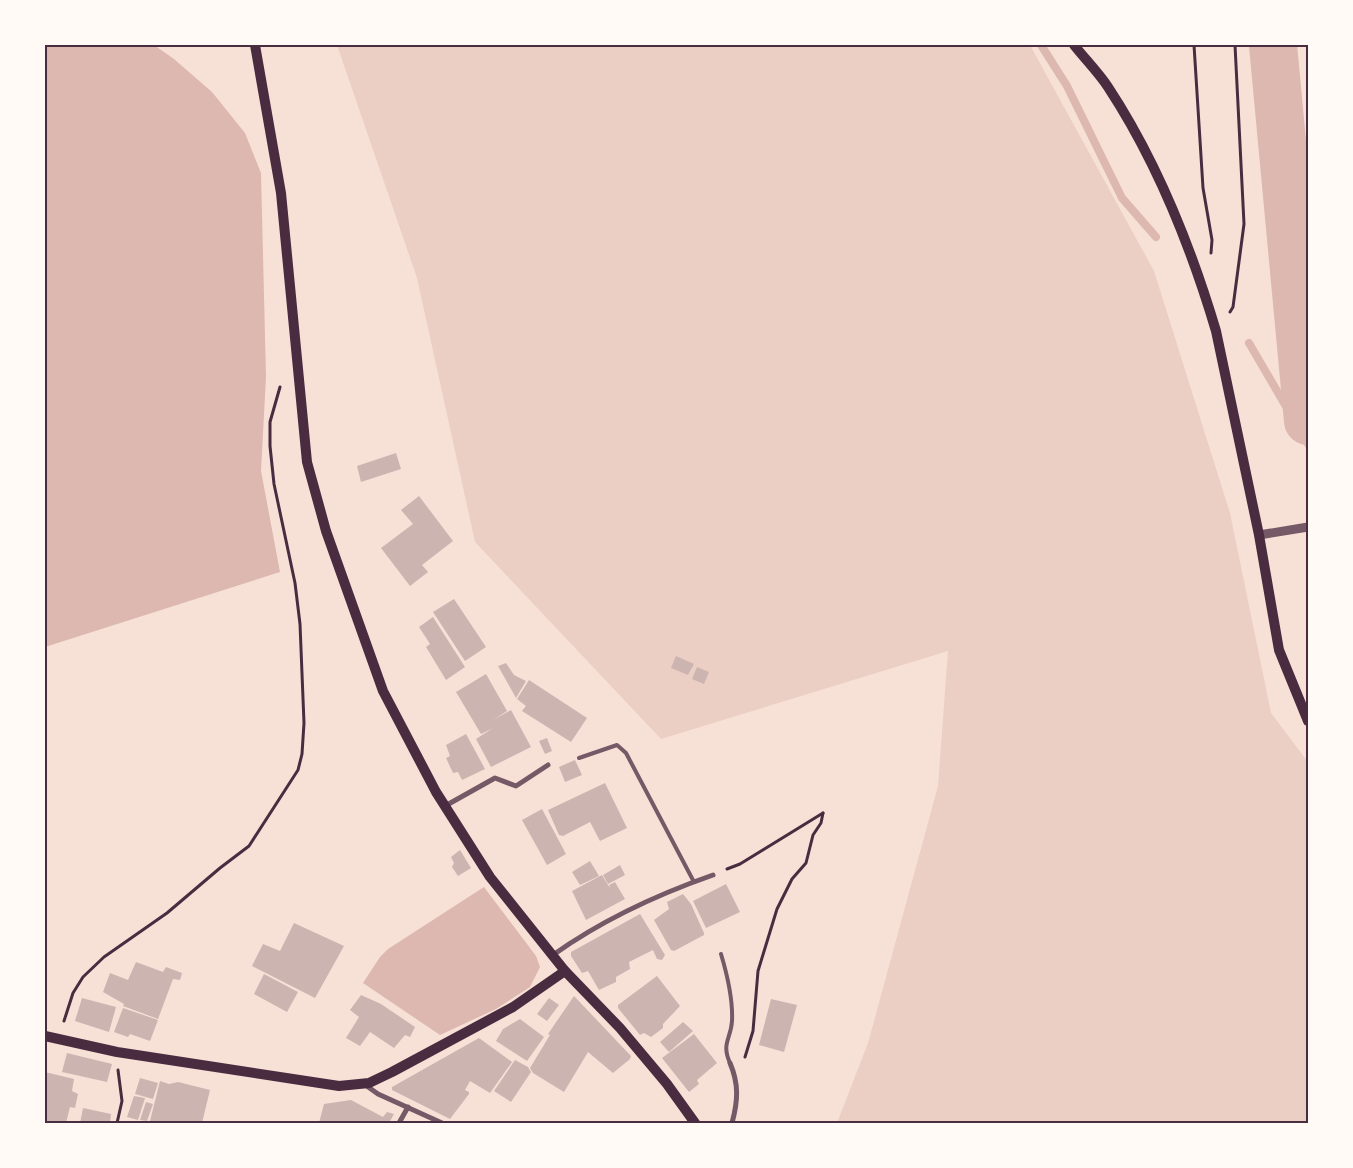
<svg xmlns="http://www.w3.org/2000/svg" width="1353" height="1168" viewBox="0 0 1353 1168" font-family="'Titillium Web',sans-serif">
	<rect width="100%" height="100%" fill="#f7e1d7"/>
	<polygon fill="#ebcfc5" points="337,45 1030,45 1154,271 1230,513 1271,713 1308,762 1308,1123 837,1123 868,1043 938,786 948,651 661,739 475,542 417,278"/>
	<g fill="#dcb8b0">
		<polygon points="45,45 154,45 174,59 212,92 245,133 261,173 266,377 261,471 280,572 45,647"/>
		<polygon points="484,887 536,956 540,967 530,987 496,1009 440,1035 363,983 380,957 388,949"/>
	</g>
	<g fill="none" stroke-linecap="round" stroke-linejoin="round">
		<g stroke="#dcb8b0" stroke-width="8">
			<polyline points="1041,45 1067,86 1122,198 1156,237"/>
			<polyline points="1249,343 1308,444"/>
		</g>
		<polyline stroke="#dcb8b0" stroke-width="48" points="1273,45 1308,421"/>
	</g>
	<g fill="#ccb4b1">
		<polygon points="396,453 401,469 361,482 357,466"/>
		<polygon points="419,496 453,541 422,565 428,572 410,586 381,548 413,524 401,510"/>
		<polygon points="454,599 486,647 465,661 433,612"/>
		<polygon points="433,617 465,667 446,680 426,647 430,644 419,627"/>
		<polygon points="676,656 694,664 688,675 671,668"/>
		<polygon points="506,663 514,675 526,681 516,698 498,666"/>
		<polygon points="697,667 709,672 704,684 692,679"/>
		<polygon points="486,674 507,711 493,720 511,710 531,747 491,767 476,739 493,728 481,734 456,692"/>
		<polygon points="529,680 587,718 571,742 522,711 526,706 517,699"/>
		<polygon points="466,734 485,769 462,780 458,772 453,773 446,758 450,756 446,745"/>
		<polygon points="547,738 552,751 545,754 539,741"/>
		<polygon points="575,760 582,775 565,782 559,767"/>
		<polygon points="605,783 627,828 600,841 590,822 563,836 559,835 548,810"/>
		<polygon points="542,809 566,854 547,865 522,820"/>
		<polygon points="460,850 471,868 458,876 452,867 454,863 451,857"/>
		<polygon points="590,861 599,876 580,885 572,872"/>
		<polygon points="620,865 625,875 608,884 603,875"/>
		<polygon points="602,875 608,885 605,886 608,885 610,888 609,885 615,882 625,899 586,920 572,891"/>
		<polygon points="726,884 740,912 706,928 693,901"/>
		<polygon points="683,894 691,904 704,933 704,935 674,951 671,950 654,920 669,909 667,902"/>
		<polygon points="640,914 665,955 662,960 657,959 653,950 629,962 630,969 616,977 616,982 599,990 588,971 582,973 571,956 571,952"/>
		<polygon points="294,923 344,946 315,998 252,966 263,944 280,951"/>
		<polygon points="136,962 163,972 166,967 182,973 180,980 173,979 158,1019 123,1006 124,1004 103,992 110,973 128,980"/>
		<polygon points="264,974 298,992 287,1012 254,994"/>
		<polygon points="657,976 680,1006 663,1024 663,1028 651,1037 644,1033 640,1035 618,1008 618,1005"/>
		<polygon points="361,995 381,1004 415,1027 410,1037 405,1035 394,1048 370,1032 360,1046 346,1038 359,1017 350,1010"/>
		<polygon points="574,996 631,1056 630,1059 613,1073 588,1052 564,1092 533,1073 530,1068 550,1035 548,1034"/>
		<polygon points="82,998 116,1007 109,1032 75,1021"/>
		<polygon points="549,998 559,1005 547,1021 537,1014"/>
		<polygon points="771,999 797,1005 784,1052 759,1045"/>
		<polygon points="123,1008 158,1020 150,1041 130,1034 128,1037 114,1032"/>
		<polygon points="520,1019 544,1037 527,1061 496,1041 503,1029"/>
		<polygon points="683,1022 693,1031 669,1052 660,1042"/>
		<polygon points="694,1034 717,1063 697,1080 699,1084 689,1092 662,1058"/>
		<polygon points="479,1038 512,1062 490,1093 470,1081 465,1090 469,1092 469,1094 450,1119 392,1090 392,1087"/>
		<polygon points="67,1053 112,1064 107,1082 62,1072"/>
		<polygon points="515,1060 528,1067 531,1072 511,1102 494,1091"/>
		<polygon points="45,1072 74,1079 72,1091 78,1094 75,1108 70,1107 66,1123 45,1123"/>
		<polygon points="140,1078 158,1083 153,1099 135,1094"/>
		<polygon points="160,1081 169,1084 178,1082 210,1090 202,1123 150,1121"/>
		<polygon points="134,1096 145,1098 138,1120 127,1117"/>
		<polygon points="351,1100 383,1117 387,1112 394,1114 389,1123 319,1123 324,1104"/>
		<polygon points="146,1102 153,1104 147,1121 140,1120"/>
		<polygon points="83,1108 111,1114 110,1123 80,1123"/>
	</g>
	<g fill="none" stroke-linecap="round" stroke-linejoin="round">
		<g stroke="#4a2c40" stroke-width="3">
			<polyline points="1194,45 1203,188 1212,240 1211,253"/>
			<polyline points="1230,312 1233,307 1244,224 1235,45"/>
			<polyline points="727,869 740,864 823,813"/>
			<polyline points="64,1021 73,993 83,977 104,957 167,913 220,868 249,846 298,770 302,754 304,723 300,624 295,583 274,484 270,446 270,422 280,387"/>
			<polyline points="745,1057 753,1031 758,971 777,909 792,879 806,863 813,835 821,823 823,813"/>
			<polyline points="117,1123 122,1101 118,1070"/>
		</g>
		<g stroke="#755966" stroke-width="4">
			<polyline points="579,758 617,745 626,753 694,882"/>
			<path d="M 721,954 C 727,974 733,1000 732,1021 C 731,1039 721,1043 730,1063"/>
		</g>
		<g stroke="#755966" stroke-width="5">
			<polyline points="445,806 495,778 516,786 548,765"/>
			<path d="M 553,955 C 602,920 656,895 713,875"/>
			<path d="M 730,1063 C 739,1084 738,1101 732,1123"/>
			<polyline points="364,1084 378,1094 442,1123"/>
			<polyline points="399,1123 408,1107"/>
		</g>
		<polyline stroke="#755966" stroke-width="9" points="1259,535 1308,527"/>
		<g stroke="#4a2c40" stroke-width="10">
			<polyline points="255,45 281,193 307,462 326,531 383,691 436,792 490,877 565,971 620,1028 667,1084 695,1123"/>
			<path d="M 1074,45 C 1085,59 1098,72 1108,87 C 1156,160 1191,247 1216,331 L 1259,535 L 1279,650 L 1308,721"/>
			<polyline points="45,1036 117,1052 339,1086 369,1083 392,1072 513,1007 565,971"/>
		</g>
	</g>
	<rect width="1353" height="1168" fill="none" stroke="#fffaf5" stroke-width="92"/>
	<rect x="46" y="46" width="1261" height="1076" fill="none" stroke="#4a2c40" stroke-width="2"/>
</svg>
